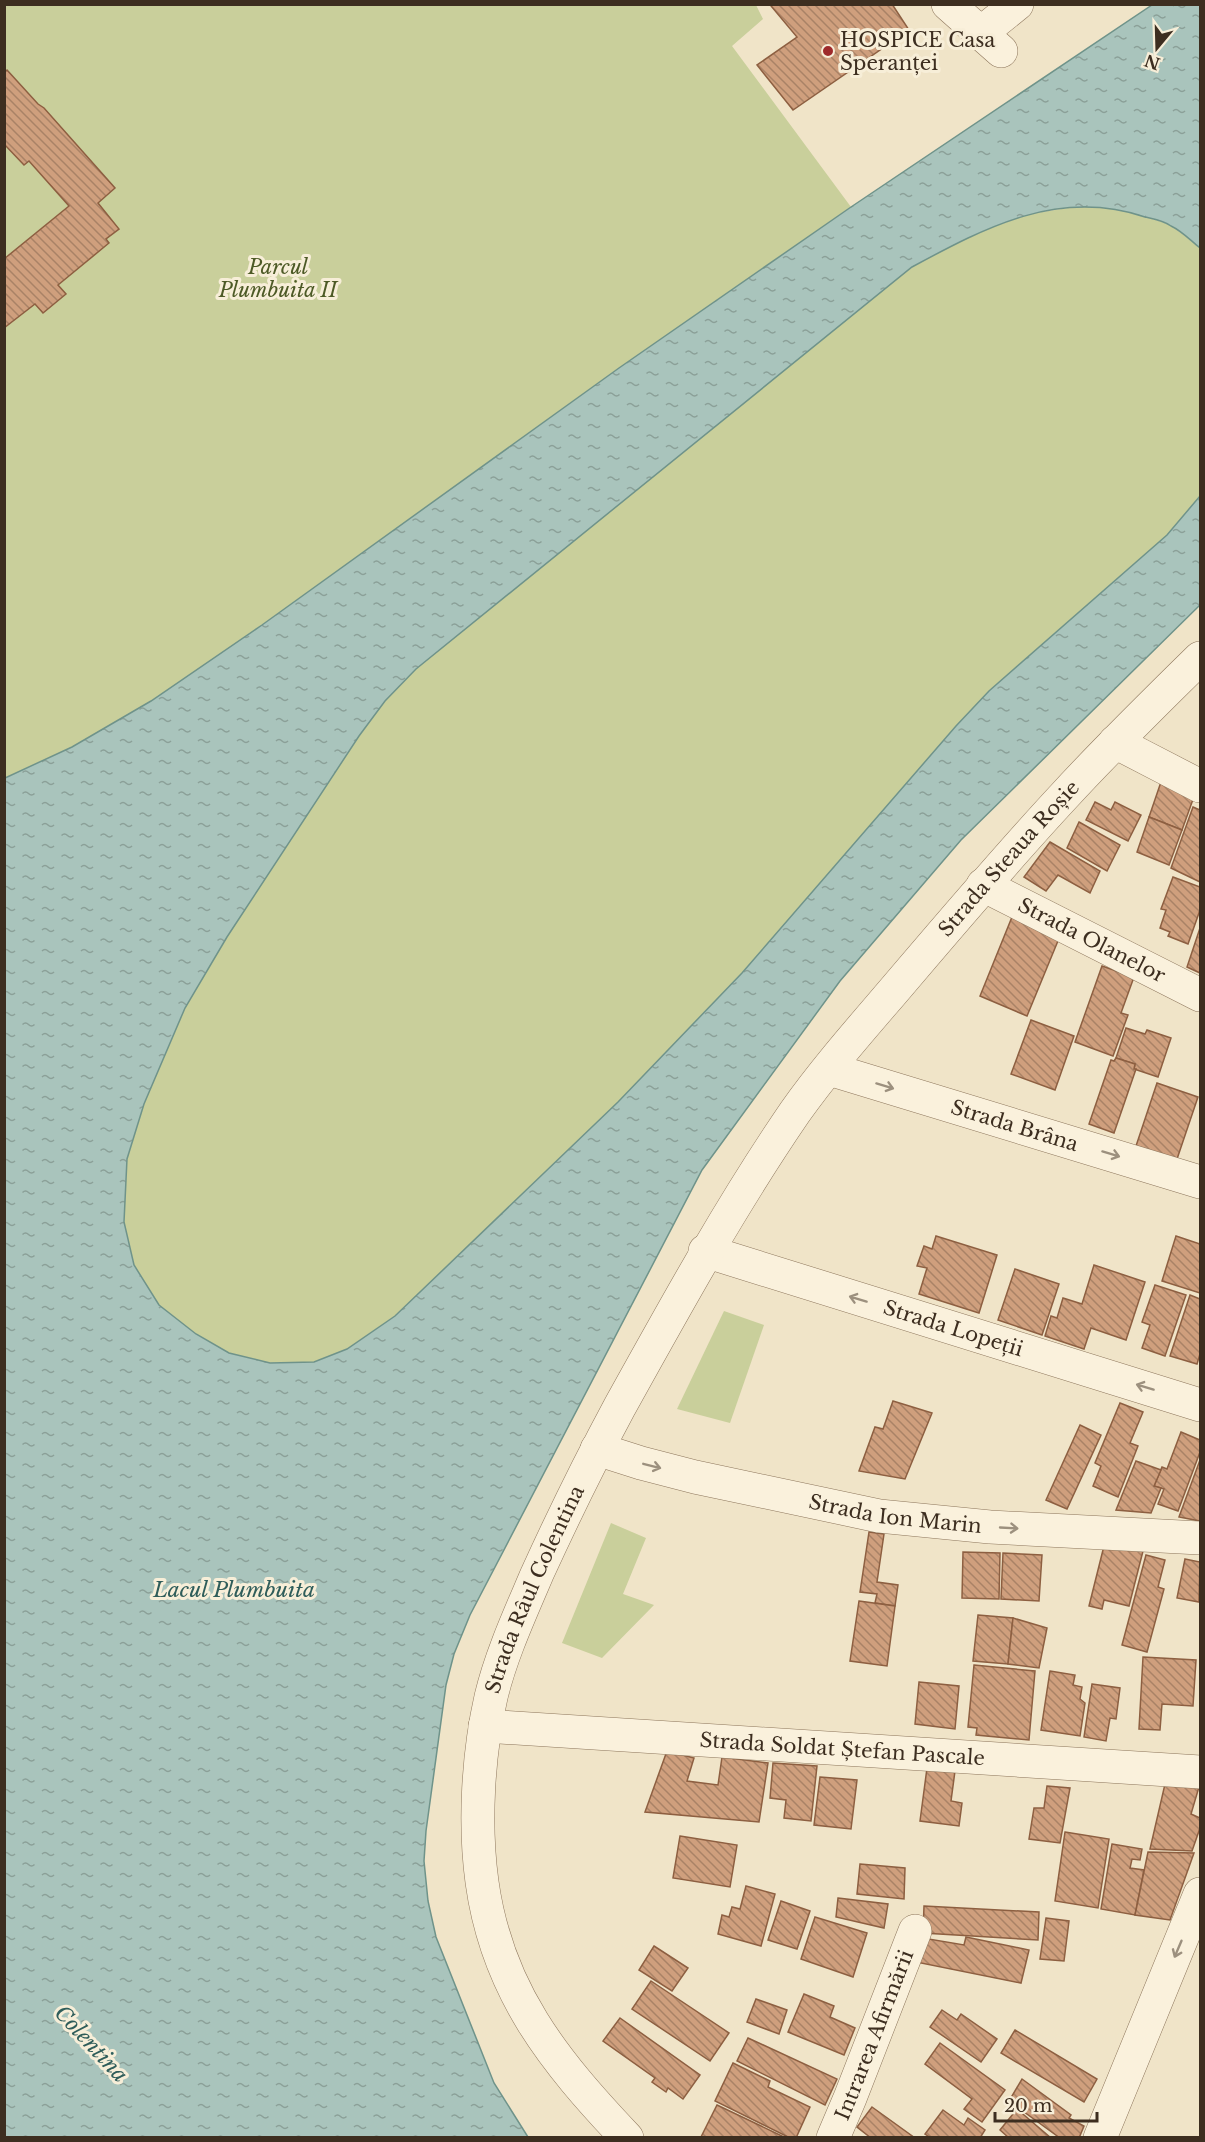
<svg xmlns="http://www.w3.org/2000/svg" width="1205" height="2142" viewBox="0 0 1205 2142" font-family="'Libre Baskerville',serif">
	<defs>
		<pattern id="water-ripples" width="26" height="14" patternUnits="userSpaceOnUse" patternTransform="scale(1.5)"><rect width="26" height="14" fill="#a9c4bc"/><path d="M2 4q2-2 4 0t4 0M15 11q2-2 4 0t4 0" fill="none" stroke="#8ba098"/></pattern>
		<pattern id="building-back-hatch" width="6" height="6" patternUnits="userSpaceOnUse" patternTransform="scale(1.5)"><rect width="6" height="6" fill="#cf9f7d"/><path d="M-1 5l2 2M0 0l6 6M5-1l2 2" fill="none" stroke="#a98266"/></pattern>
	</defs>
	<rect width="100%" height="100%" fill="#f0e4c8"/>
	<g fill="#c9cf9b">
		<polygon points="4,5 756,5 763,19 732,46 851,207 619,368 262,625 151,701 72,747 5,778"/>
		<polygon points="1081,206 1125,210 1171,225 1200,248 1200,496 1167,535 956,726 742,973 618,1102 395,1316 347,1349 314,1362 270,1363 229,1353 196,1334 159,1305 134,1265 124,1222 127,1159 144,1104 185,1008 227,937 359,736 385,701 416,669 912,267 973,234 1029,214"/>
		<polygon points="724,1311 764,1325 730,1423 677,1409"/>
		<polygon points="611,1523 646,1538 623,1594 654,1605 602,1658 562,1643"/>
	</g>
	<path fill="url(#water-ripples)" stroke="#6f938a" stroke-width="1.5" d="M 1152,5 L 1200,5 L 1200,248 C 1191,241 1182,231 1171,226 C 1164,221 1154,219 1145,217 C 1059,188 986,227 912,267 L 416,669 L 385,701 L 359,736 L 227,937 L 185,1008 L 144,1104 L 127,1159 L 124,1222 L 134,1265 L 159,1305 L 196,1334 L 229,1353 L 270,1363 L 314,1362 L 347,1349 L 395,1316 L 618,1102 L 742,973 L 956,726 L 989,691 L 1167,535 L 1200,496 L 1200,605 L 961,840 L 840,981 L 702,1170 L 470,1615 L 454,1654 L 446,1685 L 426,1831 L 424,1861 L 428,1901 L 436,1937 L 494,2083 L 528,2137 L 5,2137 L 5,778 L 72,747 L 151,701 L 262,625 L 619,368 L 851,207 Z"/>
	<g fill="url(#building-back-hatch)" stroke="#8d5f41" stroke-width="1.5">
		<polygon points="772,4 892,4 909,30 793,110 757,65 797,37 771,6"/>
		<polygon points="7,70 38,104 44,108 115,188 98,203 119,229 106,239 109,243 58,285 66,294 43,313 35,304 4,328 4,259 69,206 29,161 24,165 4,144 4,73"/>
		<polygon points="1162,779 1196,791 1182,830 1149,817"/>
		<polygon points="1095,802 1111,810 1115,802 1141,815 1128,841 1086,820"/>
		<polygon points="1193,807 1200,810 1200,882 1171,868"/>
		<polygon points="1149,817 1182,830 1169,865 1137,852"/>
		<polygon points="1079,822 1120,845 1107,871 1067,848"/>
		<polygon points="1050,842 1100,871 1090,893 1058,875 1046,891 1024,877"/>
		<polygon points="1173,877 1200,887 1200,910 1188,944 1168,936 1170,932 1160,928 1166,910 1161,909"/>
		<polygon points="1012,917 1060,936 1027,1016 980,996"/>
		<polygon points="1200,928 1200,973 1187,967"/>
		<polygon points="1102,966 1134,977 1121,1013 1128,1015 1113,1056 1075,1042"/>
		<polygon points="1031,1020 1074,1036 1055,1090 1011,1074"/>
		<polygon points="1126,1028 1145,1034 1147,1030 1171,1038 1158,1077 1134,1069 1135,1064 1116,1058"/>
		<polygon points="1116,1058 1135,1064 1134,1069 1136,1069 1114,1133 1089,1124 1111,1060 1114,1061"/>
		<polygon points="1157,1083 1198,1097 1177,1159 1136,1146"/>
		<polygon points="936,1236 997,1255 979,1313 919,1294 927,1268 917,1266 924,1246 932,1249"/>
		<polygon points="1176,1236 1200,1244 1200,1293 1162,1281"/>
		<polygon points="1094,1265 1145,1282 1126,1340 1091,1328 1084,1349 1045,1336 1051,1316 1057,1318 1063,1298 1082,1304"/>
		<polygon points="1015,1269 1059,1284 1042,1335 998,1320"/>
		<polygon points="1155,1285 1186,1295 1165,1356 1142,1348 1150,1325 1142,1322"/>
		<polygon points="1190,1295 1200,1299 1200,1354 1197,1364 1170,1356"/>
		<polygon points="893,1401 932,1413 905,1479 859,1471 875,1427 883,1429"/>
		<polygon points="1120,1403 1143,1412 1130,1443 1138,1446 1118,1497 1093,1486 1101,1466 1095,1463"/>
		<polygon points="1080,1425 1101,1435 1067,1509 1046,1500"/>
		<polygon points="1181,1432 1200,1440 1200,1452 1178,1511 1158,1504 1164,1489 1154,1486 1162,1467 1167,1469"/>
		<polygon points="1200,1460 1200,1521 1179,1517"/>
		<polygon points="1136,1461 1161,1470 1154,1486 1161,1488 1151,1513 1116,1510"/>
		<polygon points="869,1532 884,1534 877,1582 898,1585 895,1606 875,1603 877,1594 860,1592"/>
		<polygon points="1105,1542 1143,1551 1129,1606 1104,1600 1102,1609 1089,1606"/>
		<polygon points="963,1552 1000,1553 999,1599 962,1598"/>
		<polygon points="1003,1553 1042,1555 1039,1601 1001,1599"/>
		<polygon points="1146,1555 1165,1560 1158,1587 1164,1589 1147,1652 1122,1645"/>
		<polygon points="1185,1559 1200,1562 1199,1602 1177,1598"/>
		<polygon points="859,1601 895,1606 887,1666 850,1661"/>
		<polygon points="978,1615 1013,1618 1008,1664 973,1661"/>
		<polygon points="1013,1618 1047,1628 1039,1668 1008,1664"/>
		<polygon points="1143,1657 1196,1660 1193,1706 1162,1704 1160,1730 1139,1729"/>
		<polygon points="974,1665 1035,1671 1029,1740 976,1735 977,1728 968,1727"/>
		<polygon points="1050,1671 1075,1675 1073,1685 1082,1687 1080,1699 1085,1703 1080,1736 1041,1730"/>
		<polygon points="919,1682 959,1686 955,1729 915,1724"/>
		<polygon points="1092,1684 1120,1688 1116,1719 1110,1718 1106,1741 1084,1737"/>
		<polygon points="667,1751 694,1758 687,1781 718,1785 722,1757 768,1763 759,1822 645,1812"/>
		<polygon points="773,1763 817,1766 811,1821 784,1818 786,1800 770,1798"/>
		<polygon points="927,1768 955,1771 951,1801 962,1803 959,1826 920,1821"/>
		<polygon points="820,1777 857,1780 851,1829 814,1825"/>
		<polygon points="1165,1784 1199,1787 1191,1814 1200,1818 1200,1828 1192,1851 1150,1849"/>
		<polygon points="1047,1786 1070,1788 1060,1843 1029,1839 1034,1808 1044,1808"/>
		<polygon points="1065,1832 1109,1839 1098,1908 1055,1901"/>
		<polygon points="680,1836 737,1845 730,1887 673,1878"/>
		<polygon points="1112,1844 1142,1849 1140,1860 1132,1859 1130,1868 1144,1870 1135,1915 1101,1909"/>
		<polygon points="1148,1852 1194,1853 1170,1920 1135,1915"/>
		<polygon points="860,1864 905,1868 904,1899 857,1894"/>
		<polygon points="746,1886 775,1894 761,1946 718,1934 722,1915 729,1917 732,1907 740,1909"/>
		<polygon points="838,1898 888,1904 884,1928 836,1917"/>
		<polygon points="781,1901 810,1911 797,1949 768,1940"/>
		<polygon points="924,1906 1039,1912 1038,1940 923,1933"/>
		<polygon points="815,1917 867,1933 853,1977 801,1959"/>
		<polygon points="1046,1918 1069,1921 1064,1961 1040,1959"/>
		<polygon points="966,1937 1029,1950 1021,1983 916,1962 923,1938 964,1945"/>
		<polygon points="654,1946 688,1968 672,1991 639,1970"/>
		<polygon points="651,1981 729,2033 710,2061 632,2009"/>
		<polygon points="804,1994 834,2006 830,2017 855,2028 844,2055 788,2032"/>
		<polygon points="756,1999 787,2010 779,2034 747,2022"/>
		<polygon points="942,2010 957,2020 961,2014 997,2039 981,2062 930,2027"/>
		<polygon points="620,2018 700,2075 683,2099 668,2088 666,2092 652,2082 655,2078 603,2041"/>
		<polygon points="1015,2030 1097,2079 1084,2102 1001,2053"/>
		<polygon points="748,2038 837,2079 825,2105 737,2061"/>
		<polygon points="940,2043 1005,2090 982,2122 964,2109 972,2099 925,2064"/>
		<polygon points="733,2063 770,2081 768,2087 810,2107 796,2138 790,2138 715,2101"/>
		<polygon points="1022,2079 1071,2115 1069,2118 1084,2126 1079,2138 1060,2138 1009,2101"/>
		<polygon points="717,2105 784,2137 783,2138 701,2137"/>
		<polygon points="872,2107 915,2138 871,2138 857,2127"/>
		<polygon points="1017,2109 1051,2138 1009,2138 1000,2130"/>
		<polygon points="943,2110 964,2125 968,2118 985,2130 980,2138 931,2138 925,2134"/>
	</g>
	<g fill="none" stroke-linecap="round" stroke-linejoin="round">
		<defs>
			<g id="minor">
				<polyline points="948,4 1001,51"/>
				<polyline points="981,33 1017,4"/>
				<polyline points="1115,742 1200,786"/>
				<path id="s1" d="M 983,885 L 1200,995"/>
				<path id="s2" d="M 829,1069 L 1200,1182"/>
				<path id="s3" d="M 705,1251 L 1200,1405"/>
				<path id="s4" d="M 597,1449 L 641,1463 L 695,1477 L 879,1516 L 990,1527 L 1200,1538"/>
				<path id="s5" d="M 485,1726 L 1200,1772"/>
				<path id="s6" d="M 627,2138 C 554,2061 497,1991 482,1882 C 474,1824 478,1754 491,1697 C 501,1655 520,1614 537,1574 C 563,1517 590,1462 619,1408 C 675,1307 730,1207 795,1112 C 829,1064 869,1020 907,975 C 958,915 1010,854 1064,796 C 1108,748 1154,703 1200,658"/>
				<path id="s7" d="M 833,2138 L 850,2098 L 915,1931"/>
				<polyline points="1100,2138 1200,1894"/>
			</g>
		</defs>
		<use href="#minor" stroke="#8d765c" stroke-width="34"/>
		<use href="#minor" stroke="#faf1dc" stroke-width="33"/>
	</g>
	<defs><path id="oneway-shaft" d="M-6 0H5M1.5-3L5.5 0L1.5 3" fill="none" stroke-width="1.6" stroke-linecap="round" stroke-linejoin="round" transform="scale(1.5)"/></defs>
	<g stroke="#9c907e">
		<use href="#oneway-shaft" transform="translate(885 1086) rotate(17)"/>
		<use href="#oneway-shaft" transform="translate(1111 1154) rotate(17)"/>
		<use href="#oneway-shaft" transform="translate(858 1299) rotate(-163)"/>
		<use href="#oneway-shaft" transform="translate(1145 1387) rotate(-163)"/>
		<use href="#oneway-shaft" transform="translate(652 1466) rotate(14)"/>
		<use href="#oneway-shaft" transform="translate(1009 1528) rotate(3)"/>
		<use href="#oneway-shaft" transform="translate(1178 1949) rotate(113)"/>
	</g>
	<circle fill="#9e2a2b" stroke="#f7eed8" stroke-width="2" cx="828" cy="51" r="6"/>
	<g text-anchor="middle" stroke-width="6" stroke-linejoin="round" paint-order="stroke">
		<g font-size="20" fill="#3d2e20" stroke="#f7eed8" text-anchor="start">
			<text x="840" y="47">HOSPICE Casa<tspan x="840" dy="23">Speranței</tspan></text>
		</g>
		<g font-size="20" font-style="italic" fill="#4d5a26" stroke="#f7eed8">
			<text x="278" y="274">Parcul<tspan x="278" dy="23">Plumbuita II</tspan></text>
		</g>
		<g font-size="20" fill="#3d2e20" stroke="#f7eed8">
			<text dy="7" stroke="none"><textPath href="#s6" startOffset="1479">Strada Steaua Roșie</textPath></text>
			<text dy="7" stroke="none"><textPath href="#s1" startOffset="122">Strada Olanelor</textPath></text>
			<text dy="7" stroke="none"><textPath href="#s2" startOffset="194">Strada Brâna</textPath></text>
			<text dy="7" stroke="none"><textPath href="#s3" startOffset="260">Strada Lopeții</textPath></text>
			<text dy="7" stroke="none"><textPath href="#s4" startOffset="306">Strada Ion Marin</textPath></text>
			<text dy="7" stroke="none"><textPath href="#s6" startOffset="602">Strada Râul Colentina</textPath></text>
			<text dy="7" stroke="none"><textPath href="#s5" startOffset="358">Strada Soldat Ștefan Pascale</textPath></text>
			<text dy="7" stroke="none"><textPath href="#s7" startOffset="111">Intrarea Afirmării</textPath></text>
		</g>
		<g font-size="21" font-style="italic" fill="#2f5d5a" stroke="#f7eed8">
			<text x="234" y="1597">Lacul Plumbuita</text>
			<text transform="translate(91 2044) rotate(47)" y="7">Colentina</text>
		</g>
	</g>
	<rect width="1205" height="2142" fill="none" stroke="#3d2e20" stroke-width="12"/>
	<g transform="translate(1157 48) rotate(199)" stroke="#f7eed8" stroke-width="4.5" paint-order="stroke">
	<path d="M0-4.5L10 22L0 15L-10 22Z" fill="#3d2e20"/>
	<text y="-9" font-size="16" font-weight="bold" text-anchor="middle" fill="#3d2e20">N</text>
	</g>
	<path d="M995 2112v9h102v-9" fill="none" stroke="#3d2e20" stroke-width="3"/>
	<text x="1004" y="2112" font-size="18" fill="#3d2e20" stroke="#f7eed8" stroke-width="4.5" paint-order="stroke">20 m</text>
</svg>
